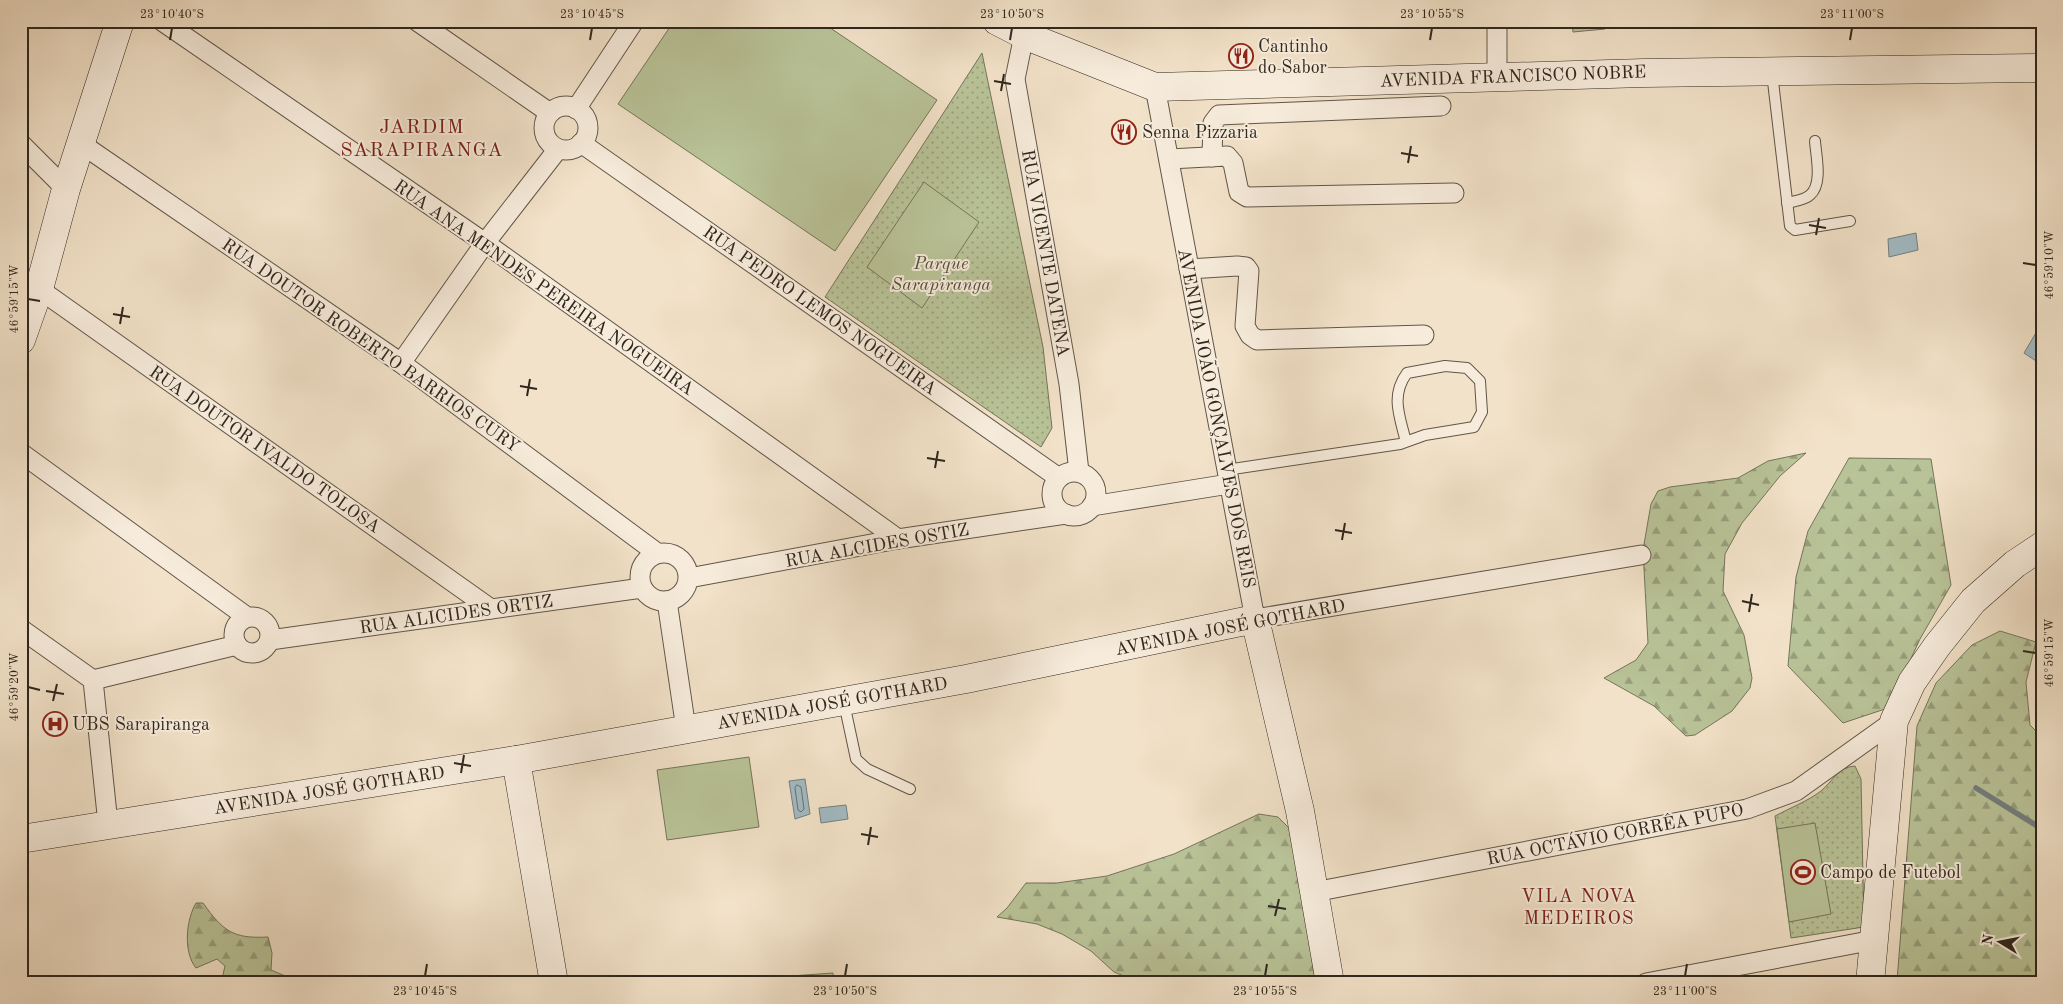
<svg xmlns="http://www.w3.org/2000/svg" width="2063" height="1004" viewBox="0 0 2063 1004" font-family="'Old Standard TT',serif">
	<defs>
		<pattern id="grass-dots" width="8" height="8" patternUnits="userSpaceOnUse" patternTransform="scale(1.25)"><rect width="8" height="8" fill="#b9c398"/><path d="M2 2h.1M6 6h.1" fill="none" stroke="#979e7b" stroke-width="1.8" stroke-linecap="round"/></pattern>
		<pattern id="forest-firs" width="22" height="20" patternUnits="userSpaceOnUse" patternTransform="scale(1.25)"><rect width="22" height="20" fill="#b9c398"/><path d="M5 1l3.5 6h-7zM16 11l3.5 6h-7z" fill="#979e7b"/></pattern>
	</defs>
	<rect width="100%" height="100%" fill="#f2e2c9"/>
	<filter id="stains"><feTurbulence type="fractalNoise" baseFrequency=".004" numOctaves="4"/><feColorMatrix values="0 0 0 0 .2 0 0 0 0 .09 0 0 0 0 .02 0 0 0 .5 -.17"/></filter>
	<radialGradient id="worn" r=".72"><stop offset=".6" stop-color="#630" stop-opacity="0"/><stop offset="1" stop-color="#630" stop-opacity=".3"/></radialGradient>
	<g fill="url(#grass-dots)" stroke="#74755b">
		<polygon points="1572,21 1605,21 1605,29 1573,32"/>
		<polygon points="982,53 1043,347 1052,428 1041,447 825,297"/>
		<path d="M 1855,766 L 1861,779 L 1864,927 L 1791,938 L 1775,816 C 1790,808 1808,801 1821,791 C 1833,781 1838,767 1855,766 Z"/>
	</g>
	<g fill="url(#forest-firs)" stroke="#74755b">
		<polygon points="1806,453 1780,476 1742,523 1725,554 1723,591 1744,635 1752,678 1750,688 1732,711 1695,735 1686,736 1654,706 1604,678 1636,660 1648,643 1643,550 1651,504 1658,491 1670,487 1738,478 1768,461"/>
		<polygon points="1849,458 1931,459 1951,585 1920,639 1888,708 1843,723 1788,666 1796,577 1808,531"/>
		<polygon points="2000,631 2036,642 2026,682 2030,725 2042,737 2042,983 2004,983 1994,978 1993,983 1901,983 1897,981 1917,726 1936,683 1972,645"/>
		<polygon points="1259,814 1278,817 1296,835 1327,983 1252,983 1247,976 1223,983 1160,980 1141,983 1114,972 1091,951 1062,934 1037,924 997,917 1007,908 1026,883 1057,883 1107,876 1174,854"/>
		<path d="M 196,903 L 203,903 C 223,931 233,939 268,937 L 272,953 L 271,970 L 302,983 L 221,983 L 225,966 L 217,959 L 196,968 C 183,952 186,920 196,903 Z"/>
	</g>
	<g fill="#b9c398" stroke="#74755b">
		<polygon points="674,21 820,21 937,100 835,251 618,104"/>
		<polygon points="924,182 979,222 922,308 867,267"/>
		<polygon points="749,757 759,827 667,840 657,770"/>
		<polygon points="1815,823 1831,914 1789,922 1777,829"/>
		<polygon points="833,973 834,983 748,983 748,979"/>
	</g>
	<g fill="#a2bac2" stroke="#747f80">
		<polygon points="1916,233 1918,250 1889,257 1888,239"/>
		<polygon points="2037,331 2042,334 2042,353 2036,361 2024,353"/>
		<polygon points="805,779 810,814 795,819 789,781"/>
		<polygon points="846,805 848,819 821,823 819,808"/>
	</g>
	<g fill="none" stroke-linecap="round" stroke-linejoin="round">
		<polygon stroke="#697070" stroke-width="1" points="797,785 801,787 804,809 801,812 798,810 795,788"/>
		<polyline stroke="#747f80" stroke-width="5.5" points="1976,788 2042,829"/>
		<defs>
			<g id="lane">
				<polyline points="1772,73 1790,226 1795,230 1850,221"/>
				<path d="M 1787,203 C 1794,201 1805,200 1810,195 C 1823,184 1816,156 1815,141"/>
				<path d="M 1226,470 L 1400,444 L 1425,435 L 1474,427 L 1482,412 L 1480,381 L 1467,368 L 1445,366 L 1407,373 C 1390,396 1400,417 1406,442"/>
				<polyline points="844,703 856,759 867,769 910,789"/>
			</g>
			<g id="street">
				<polyline points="162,21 485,243 898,539"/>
				<polyline points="417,21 550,113"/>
				<polyline points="1024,35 1015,79 1069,384 1079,472"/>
				<polyline points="1497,76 1497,21"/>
				<polyline points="1155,87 1255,619 1641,555"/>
				<circle cx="566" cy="128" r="22"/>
				<polyline points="576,109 634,21"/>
				<polyline points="80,143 401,363 657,553"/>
				<polyline points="581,143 1059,478"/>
				<polyline points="21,144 66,189"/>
				<polyline points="1212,157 1213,123 1219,115 1441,106"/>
				<polyline points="1169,159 1227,156 1233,163 1239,192 1247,197 1454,193"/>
				<polyline points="1189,269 1237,266 1246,267 1249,271 1245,326 1250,335 1257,340 1424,335"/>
				<polyline points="39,289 491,609"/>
				<polyline points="401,363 485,243 558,149"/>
				<polyline points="21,453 247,617"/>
				<circle cx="1074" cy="494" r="22"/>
				<polyline points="1092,506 1229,484"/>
				<circle cx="664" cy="577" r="24"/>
				<polyline points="689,578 898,539 1066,514"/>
				<polyline points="667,601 686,729"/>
				<circle cx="252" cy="635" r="18"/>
				<polyline points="21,629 93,680 108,824"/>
				<polyline points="270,640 642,588"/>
				<polyline points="93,680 237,645"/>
				<polyline points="1314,892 1747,809 1796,791 1894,721"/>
				<polyline points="1646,983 1874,940"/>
			</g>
			<g id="secondary">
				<polyline points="997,21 1024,35 1155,87 1644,73 2042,68"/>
				<polyline points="21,340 39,289 66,189 120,21"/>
				<polyline points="516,760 554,983"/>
				<polyline points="21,839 516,760 966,679 1255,619 1300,811 1330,983"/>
				<polyline points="1870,983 1894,721 1912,682 1937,646 1973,601 2015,564 2042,546"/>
			</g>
		</defs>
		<use href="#lane" stroke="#605649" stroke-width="12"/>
		<use href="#street" stroke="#605649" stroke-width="21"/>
		<use href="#secondary" stroke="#30271e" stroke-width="29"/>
		<use href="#lane" stroke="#f7ecdc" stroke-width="10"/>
		<use href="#street" stroke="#f7ecdc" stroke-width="19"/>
		<use href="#secondary" stroke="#f7ecdc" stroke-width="28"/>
	</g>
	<path fill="none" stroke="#30271e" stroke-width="2" d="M 170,40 L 172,28M 590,40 L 592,28M 1010,40 L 1012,28M 1430,40 L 1432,28M 1850,40 L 1852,28M 994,81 L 1011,84M 1001,91 L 1004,74M 1401,153 L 1418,156M 1408,163 L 1411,146M 1809,225 L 1826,228M 1816,235 L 1819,218M 2023,263 L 2036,265M 28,299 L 40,301M 113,314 L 130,317M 120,324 L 123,307M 520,386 L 537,389M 527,396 L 530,379M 927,458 L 945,461M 935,468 L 938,451M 1335,530 L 1352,533M 1342,540 L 1345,523M 1742,601 L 1759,605M 1749,612 L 1752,594M 2023,651 L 2036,653M 28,687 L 40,690M 46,691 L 64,694M 53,701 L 57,684M 454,763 L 471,766M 461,773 L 464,755M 861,834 L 878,837M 868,845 L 871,827M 1268,906 L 1286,909M 1275,916 L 1279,899M 425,976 L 427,964M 845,976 L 847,964M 1265,976 L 1267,964M 1685,976 L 1687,964"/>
	<defs>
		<symbol id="restaurant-ring" viewBox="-11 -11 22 22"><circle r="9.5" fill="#f7ecdc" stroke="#8f2418" stroke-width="1.5"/><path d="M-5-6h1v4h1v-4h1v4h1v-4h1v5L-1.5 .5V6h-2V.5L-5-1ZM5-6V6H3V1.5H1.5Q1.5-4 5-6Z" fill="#8f2418"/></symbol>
		<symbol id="hospital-ring" viewBox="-11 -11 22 22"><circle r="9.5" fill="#f7ecdc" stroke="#8f2418" stroke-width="1.5"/><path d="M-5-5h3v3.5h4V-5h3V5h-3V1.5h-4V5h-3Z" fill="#8f2418"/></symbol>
		<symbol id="stadium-ring" viewBox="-11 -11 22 22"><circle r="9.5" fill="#f7ecdc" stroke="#8f2418" stroke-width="1.5"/><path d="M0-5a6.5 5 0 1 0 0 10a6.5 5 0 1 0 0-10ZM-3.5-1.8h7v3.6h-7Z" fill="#8f2418"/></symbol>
	</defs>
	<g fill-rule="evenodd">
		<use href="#restaurant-ring" x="1227" y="42" width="28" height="28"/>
		<use href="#restaurant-ring" x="1110" y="118" width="28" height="28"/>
		<use href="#hospital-ring" x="41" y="710" width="28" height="28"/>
		<use href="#stadium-ring" x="1789" y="858" width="28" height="28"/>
	</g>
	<g text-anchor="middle" stroke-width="4" stroke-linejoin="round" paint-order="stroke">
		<g font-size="18" fill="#30271e" stroke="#f7ecdc" text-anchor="start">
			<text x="1258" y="52">Cantinho<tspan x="1258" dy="21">do Sabor</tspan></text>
			<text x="1142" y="138">Senna Pizzaria</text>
			<text x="72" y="730">UBS Sarapiranga</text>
			<text x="1820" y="878">Campo de Futebol</text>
		</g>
		<g font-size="18" fill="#30271e" stroke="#f7ecdc">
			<text transform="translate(1513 76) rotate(-2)" y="6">AVENIDA FRANCISCO NOBRE</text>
			<text transform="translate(1046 253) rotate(80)" y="6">RUA VICENTE DATENA</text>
			<text transform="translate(544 287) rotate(35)" y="6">RUA ANA MENDES PEREIRA NOGUEIRA</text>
			<text transform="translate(820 310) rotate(35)" y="6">RUA PEDRO LEMOS NOGUEIRA</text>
			<text transform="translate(371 345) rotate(35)" y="6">RUA DOUTOR ROBERTO BARRIOS CURY</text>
			<text transform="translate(1217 418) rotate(79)" y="6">AVENIDA JOÃO GONÇALVES DOS REIS</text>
			<text transform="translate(265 449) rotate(35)" y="6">RUA DOUTOR IVALDO TOLOSA</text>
			<text transform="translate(877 545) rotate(-10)" y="6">RUA ALCIDES OSTIZ</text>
			<text transform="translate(456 614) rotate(-8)" y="6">RUA ALICIDES ORTIZ</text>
			<text transform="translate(1230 627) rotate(-11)" y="6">AVENIDA JOSÉ GOTHARD</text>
			<text transform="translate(832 703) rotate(-10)" y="6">AVENIDA JOSÉ GOTHARD</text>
			<text transform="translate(329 790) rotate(-9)" y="6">AVENIDA JOSÉ GOTHARD</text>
			<text transform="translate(1615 834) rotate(-11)" y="6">RUA OCTÁVIO CORRÊA PUPO</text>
		</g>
		<g font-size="18" font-style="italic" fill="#524e3c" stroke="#f7ecdc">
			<text x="941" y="269">Parque<tspan x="941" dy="21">Sarapiranga</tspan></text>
		</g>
		<g font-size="19" letter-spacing="1" fill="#7a1f14" stroke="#f7ecdc">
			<text x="1579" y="902">VILA NOVA<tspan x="1579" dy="22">MEDEIROS</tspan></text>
		</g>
		<g font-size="20" letter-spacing="1" fill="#7a1f14" stroke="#f7ecdc">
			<text x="422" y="133">JARDIM<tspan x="422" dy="23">SARAPIRANGA</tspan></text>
		</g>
	</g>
	<rect width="2063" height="1004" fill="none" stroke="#f2e2c9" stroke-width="55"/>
	<g transform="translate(2000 942) rotate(280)" stroke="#f7ecdc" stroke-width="4" paint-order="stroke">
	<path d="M0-4L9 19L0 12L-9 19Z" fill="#30271e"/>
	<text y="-8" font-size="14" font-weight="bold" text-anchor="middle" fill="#30271e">N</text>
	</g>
	<rect x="28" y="28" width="2008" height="948" fill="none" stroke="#30271e" stroke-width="2"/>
	<g font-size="12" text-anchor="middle" fill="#30271e">
		<text x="172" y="18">23°10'40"S</text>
		<text x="592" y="18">23°10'45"S</text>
		<text x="1012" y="18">23°10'50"S</text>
		<text x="1432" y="18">23°10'55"S</text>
		<text x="1852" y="18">23°11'00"S</text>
		<text transform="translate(2049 265) rotate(-90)" y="4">46°59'10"W</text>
		<text transform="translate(14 299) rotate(-90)" y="4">46°59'15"W</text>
		<text transform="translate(2049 653) rotate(-90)" y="4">46°59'15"W</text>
		<text transform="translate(14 687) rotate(-90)" y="4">46°59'20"W</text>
		<text x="425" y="995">23°10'45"S</text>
		<text x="845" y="995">23°10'50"S</text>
		<text x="1265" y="995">23°10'55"S</text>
		<text x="1685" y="995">23°11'00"S</text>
	</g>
	<rect width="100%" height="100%" filter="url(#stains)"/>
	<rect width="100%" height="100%" fill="url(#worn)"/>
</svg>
